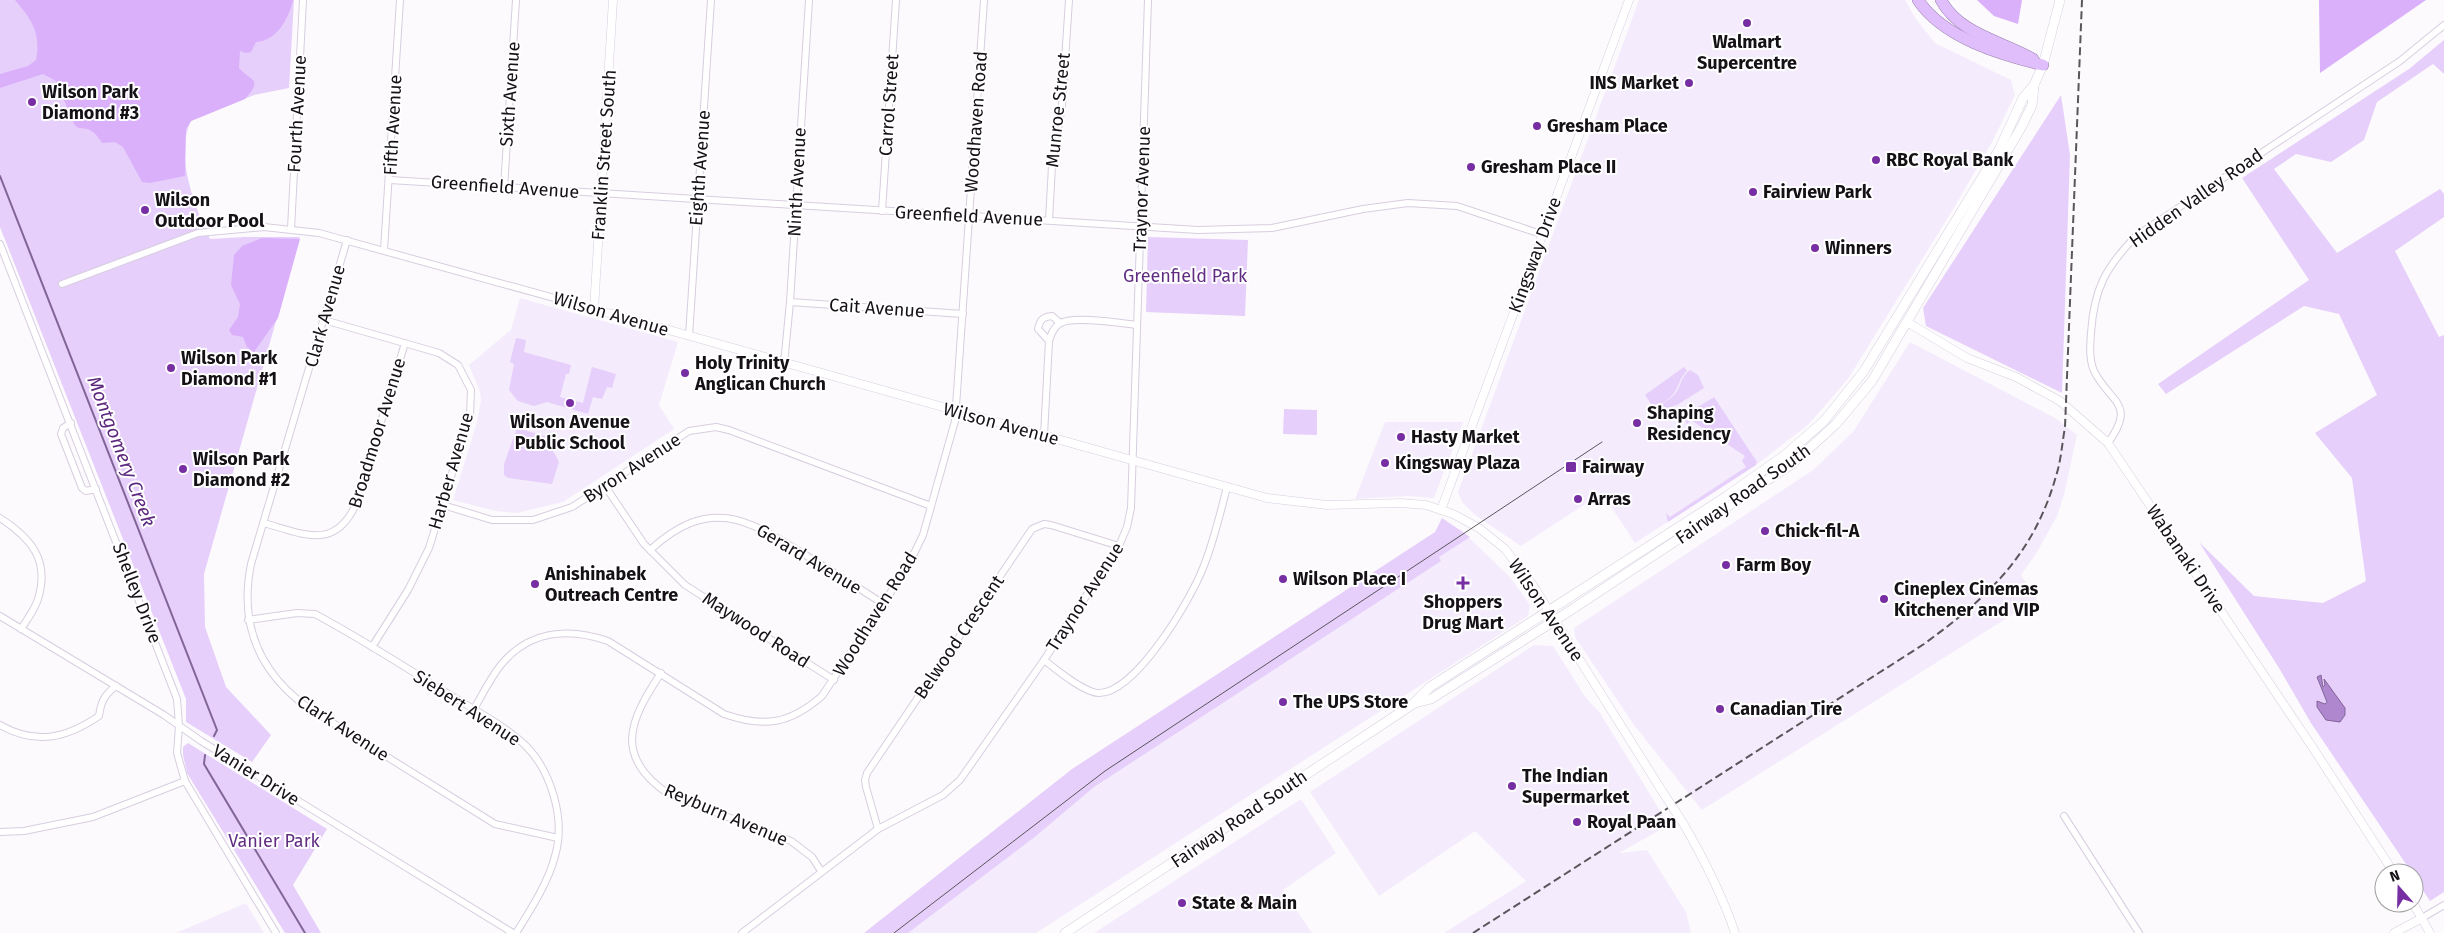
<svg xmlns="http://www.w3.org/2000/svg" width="2444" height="933" viewBox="0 0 2444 933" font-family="'Fira Sans',sans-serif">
	<rect width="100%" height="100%" fill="#fcfafd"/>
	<g fill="#f4ecfc" fill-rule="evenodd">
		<polygon points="1639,0 1905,0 1916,19 1935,43 2011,80 2015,95 1992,142 1955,206 1848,379 1808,425 1756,465 1635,543 1602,493 1521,546 1475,515 1462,502 1458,492"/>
		<polygon points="520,298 678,342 659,405 674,429 563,502 517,513 495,511 453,500 477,422 481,401 480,392 469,365 511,330"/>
		<polygon points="1910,342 2055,418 2077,435 2064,495 2057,516 2036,554 2021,575 2037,599 1702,810 1634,725 1575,637 1574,628 1813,470 1853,432"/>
		<polygon points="1385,422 1463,422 1434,498 1409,496 1355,499"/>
		<path d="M 1460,529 L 1510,577 L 1530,605 L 1528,616 L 1036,933 L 885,933 ZM 1084,795 L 1036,836 L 923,921 Z"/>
		<polygon points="1534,645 1553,646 1586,698 1600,713 1669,825 1619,853 1647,850 1686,912 1691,933 1444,933 1526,881 1475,831 1379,896 1310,792"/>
		<polygon points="1301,799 1336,853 1283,890 1312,933 1094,933"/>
		<polygon points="246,903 264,933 176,933"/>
	</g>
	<g fill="#e6cffa">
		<path d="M 0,0 L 294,0 L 289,88 L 254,95 L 191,121 C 174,155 195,207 210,239 L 244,237 L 300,237 L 204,574 L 205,627 L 226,687 L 271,735 L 252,762 L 186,722 L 186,699 L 0,227 Z"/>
		<polygon points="2444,40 2444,74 2433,64 2377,102 2364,140 2331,162 2296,154 2274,169 2337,253 2440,189 2444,194 2444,217 2395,251 2439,337 2444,335 2444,892 2430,901 2414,877 2414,873 2412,873 2311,723 2279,668 2199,542 2254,596 2323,603 2366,581 2352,478 2315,433 2377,395 2339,314 2304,306 2166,394 2158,384 2309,280 2242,178 2409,69"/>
		<polygon points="2061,95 2070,155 2062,393 1926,326 1923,308"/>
		<polygon points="1148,237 1248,240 1245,316 1146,312"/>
		<polygon points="516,338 526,340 524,352 571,365 569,374 566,374 560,397 583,403 592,367 616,374 612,388 607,387 602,399 593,397 588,414 547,402 534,406 518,401 509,390 514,364 510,362"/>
		<path d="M 1684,367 L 1687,371 C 1679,378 1680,385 1674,393 C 1669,400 1661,403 1655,410 L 1645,395 Z"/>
		<path d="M 1690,370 L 1698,375 L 1704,388 L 1677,405 L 1658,411 C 1661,402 1669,401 1675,394 C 1682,385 1680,377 1690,370 Z"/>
		<polygon points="1714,397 1757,462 1756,465 1668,522 1666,513 1670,517 1746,467 1742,461 1745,456 1691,420 1687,424 1684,420 1685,415"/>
		<polygon points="1284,409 1317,410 1317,435 1283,434"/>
		<polygon points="517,428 545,436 559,462 552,484 508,478 504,475 504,464"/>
		<polygon points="1442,518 1470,537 1439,557 1441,561 1094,787 1036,836 908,933 864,933 1072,769 1435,532"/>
		<polygon points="188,743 327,829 293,885 321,933 285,933 187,773 183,755 183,747"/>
	</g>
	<g fill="#dab0fb">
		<path d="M 15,0 L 293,0 C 289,18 277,41 256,42 L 251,52 L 246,53 L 240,51 L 239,68 C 250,81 264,78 245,99 L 191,121 L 186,129 L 185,176 L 150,183 L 142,182 L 123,147 L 115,142 L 102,143 C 95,132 91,128 78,128 L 74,124 L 56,81 L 43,74 L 0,88 L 0,74 L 28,66 L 36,60 C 41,33 32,20 15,0 Z"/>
		<polygon points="1977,0 2022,0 2018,24 1994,16"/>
		<polygon points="2319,0 2426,0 2320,73"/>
		<polygon points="262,238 300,239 278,318 254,352 247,347 243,337 232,335 229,330 238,317 240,304 231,285 234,255 242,246"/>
	</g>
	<polygon fill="#af87cf" stroke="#816498" points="2321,675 2323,687 2325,685 2324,679 2345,708 2345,715 2340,722 2326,720 2317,707 2317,701 2325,704 2327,702 2317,677"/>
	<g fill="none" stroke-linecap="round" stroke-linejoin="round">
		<g stroke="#816498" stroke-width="2">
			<polyline points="0,176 217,730 214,736"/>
			<polyline points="205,755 204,764 305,933"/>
		</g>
		<defs>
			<g id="minor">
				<polyline points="390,180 1198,230 1272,228 1363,209 1408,203 1457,206 1541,234"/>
				<polyline points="504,188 516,0"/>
				<polyline points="882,211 896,0"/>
				<polyline points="1049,220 1052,166 1062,105 1069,0"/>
				<polyline points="291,229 303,0"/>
				<path d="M 347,240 L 251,564 C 239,624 258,671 307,707 L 495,824 L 558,838"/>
				<polyline points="0,244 177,699 179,726 177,753 185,781 276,933"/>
				<polyline points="384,250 400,0"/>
				<polyline points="62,284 198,233 264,227 319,233 594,309"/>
				<polyline points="790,302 963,314"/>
				<polyline points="324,320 439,353 458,365 471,390 470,415 429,548 408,590 372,647"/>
				<polyline points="689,336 711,0"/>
				<path d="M 1049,341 L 1038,329 C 1040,320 1042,317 1052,316 L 1060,323"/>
				<polyline points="784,364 790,302 809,0"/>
				<polyline points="71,423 63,428 61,434 82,488 86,491 96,489"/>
				<path d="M 1044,435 L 1049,341 C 1051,335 1053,328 1059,324 C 1071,315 1120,323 1137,325"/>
				<path d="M 2108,443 C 2137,403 2110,403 2094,371 C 2089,359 2090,346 2091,333 C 2094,289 2105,268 2136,236 L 2400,61 L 2444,25"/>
				<polyline points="605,486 644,544 685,585 834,680"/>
				<polyline points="443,505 492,520 533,520 572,507 689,431 716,427 729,430 931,506"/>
				<path d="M 0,518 C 31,538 50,560 38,599 C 35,609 27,620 21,629"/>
				<path d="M 264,523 C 303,534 335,551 356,504 L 405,343"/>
				<path d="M 650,550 C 711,495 747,519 807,556 C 833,572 859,588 885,605"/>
				<polyline points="0,616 164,715 201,741 513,933"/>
				<path d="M 248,620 L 297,613 L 315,614 C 360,638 402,665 445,692 C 471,708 501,723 524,744 C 551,770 566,819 555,856 C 548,883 531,909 516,933"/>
				<path d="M 1044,660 C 1056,669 1084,693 1099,693 C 1136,693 1191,599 1203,568 C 1214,541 1220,514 1227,487"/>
				<path d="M 661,673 C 629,721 613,757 670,795 L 791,841 L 812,857 L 821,871"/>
				<path d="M 474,709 C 482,695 490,679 500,666 C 528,631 567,627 608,641 L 724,714 C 764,728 790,724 822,696 L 908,566 L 923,535 L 955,421 L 984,0"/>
				<path d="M 0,725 C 36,745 65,739 99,716 C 101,702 104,695 116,686"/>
				<polyline points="2064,816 2139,933"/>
				<polyline points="878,829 866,787 865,780 867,773 1032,529 1044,524 1051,525 1119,546"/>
				<polyline points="0,832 24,831 93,817 185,781"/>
				<polyline points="2422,918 2444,905"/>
				<polyline points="742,933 878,829 943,795 960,780 1044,660 1119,546 1127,527 1131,508 1148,0"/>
			</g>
			<g id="tertiary">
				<polyline points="613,0 594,309 1267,498 1327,505 1401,503 1426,505 1453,514 1479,528 1505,549 1532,584 1662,791"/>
				<polyline points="1907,322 1967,358 2016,377 2060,401 2108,443 2315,751 2394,873"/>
				<polyline points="1441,510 1629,0"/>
				<path d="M 1683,823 C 1704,859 1722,894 1735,933"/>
				<polyline points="2413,903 2430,933"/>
				<polyline points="2394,933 2422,918"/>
			</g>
			<g id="secondary">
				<polyline points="1415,703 1431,699 1565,614 1792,464 1836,424 1872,381 2022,126 2032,105 2034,86"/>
				<polyline points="1065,933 1380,726 1413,704 1430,687 1727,496 1785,455 1824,421 1864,371 2000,148 2023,98 2034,85 2043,65 2060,0"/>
			</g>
			<g id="motorway">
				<path d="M 1918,0 C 1943,38 2001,55 2043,65"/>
				<path d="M 1941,0 C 1959,34 2002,41 2033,59"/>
			</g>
		</defs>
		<use href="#minor" stroke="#d7cedf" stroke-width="8"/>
		<use href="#tertiary" stroke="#d7cedf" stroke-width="9"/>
		<use href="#secondary" stroke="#d7cedf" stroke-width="10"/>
		<use href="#motorway" stroke="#9981ac" stroke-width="12"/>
		<use href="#minor" stroke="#fff" stroke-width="6"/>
		<use href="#tertiary" stroke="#fff" stroke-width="8"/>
		<use href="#secondary" stroke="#fff" stroke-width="9"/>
		<use href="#motorway" stroke="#e0befc" stroke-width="11"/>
		<polyline stroke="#5a565b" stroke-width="1" points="894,933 1105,771 1602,442"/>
		<path stroke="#5a565b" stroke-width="2" stroke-dasharray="8 4" stroke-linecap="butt" d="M 1473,933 L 1924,644 C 1987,598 2034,555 2056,476 C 2061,461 2062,444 2065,427 L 2082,0"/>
		<defs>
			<polyline id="tertiary-bridge" points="1662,791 1683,823"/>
		</defs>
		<use href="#tertiary-bridge" stroke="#d7cedf" stroke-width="9" stroke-linecap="butt"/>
		<use href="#tertiary-bridge" stroke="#fff" stroke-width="8"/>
	</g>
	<g fill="#762ea2" stroke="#fff" stroke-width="2">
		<circle cx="1747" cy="23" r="5"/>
		<circle cx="1689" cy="83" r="5"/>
		<circle cx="32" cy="102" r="5"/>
		<circle cx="1537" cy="126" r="5"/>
		<circle cx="1876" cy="160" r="5"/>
		<circle cx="1471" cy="167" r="5"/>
		<circle cx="1753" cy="192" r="5"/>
		<circle cx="145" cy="210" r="5"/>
		<circle cx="1815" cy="248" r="5"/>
		<circle cx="171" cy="368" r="5"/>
		<circle cx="685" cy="373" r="5"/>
		<circle cx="570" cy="403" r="5"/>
		<circle cx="1637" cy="423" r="5"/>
		<circle cx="1401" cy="437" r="5"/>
		<circle cx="1385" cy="463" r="5"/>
		<rect x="1565" y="461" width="12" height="12" rx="2.5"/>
		<circle cx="183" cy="469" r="5"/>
		<circle cx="1578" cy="499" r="5"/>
		<circle cx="1765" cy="531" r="5"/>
		<circle cx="1726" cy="565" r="5"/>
		<circle cx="1283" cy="579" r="5"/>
		<path d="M1460.5 575.5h5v5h5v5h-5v5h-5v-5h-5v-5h5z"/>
		<circle cx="535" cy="584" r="5"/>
		<circle cx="1884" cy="599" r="5"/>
		<circle cx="1283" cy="702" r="5"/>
		<circle cx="1720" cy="709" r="5"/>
		<circle cx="1512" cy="786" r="5"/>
		<circle cx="1577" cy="822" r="5"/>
		<circle cx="1182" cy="903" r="5"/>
	</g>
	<g text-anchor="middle" stroke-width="4" stroke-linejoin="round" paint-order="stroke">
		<g font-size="18" font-weight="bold" fill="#151117" stroke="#fff" text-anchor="start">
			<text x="1747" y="48" text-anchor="middle">Walmart<tspan x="1747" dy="21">Supercentre</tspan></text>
			<text x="1679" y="89" text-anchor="end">INS Market</text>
			<text x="42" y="98">Wilson Park<tspan x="42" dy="21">Diamond #3</tspan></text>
			<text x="1547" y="132">Gresham Place</text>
			<text x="1886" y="166">RBC Royal Bank</text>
			<text x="1481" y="173">Gresham Place II</text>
			<text x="1763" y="198">Fairview Park</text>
			<text x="155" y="206">Wilson<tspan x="155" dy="21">Outdoor Pool</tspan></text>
			<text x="1825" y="254">Winners</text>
			<text x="181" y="364">Wilson Park<tspan x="181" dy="21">Diamond #1</tspan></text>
			<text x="695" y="369">Holy Trinity<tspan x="695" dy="21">Anglican Church</tspan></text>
			<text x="1647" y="419">Shaping<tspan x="1647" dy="21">Residency</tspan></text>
			<text x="570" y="428" text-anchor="middle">Wilson Avenue<tspan x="570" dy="21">Public School</tspan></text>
			<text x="1411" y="443">Hasty Market</text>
			<text x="193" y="465">Wilson Park<tspan x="193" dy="21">Diamond #2</tspan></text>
			<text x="1395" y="469">Kingsway Plaza</text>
			<text x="1582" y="473">Fairway</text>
			<text x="1588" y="505">Arras</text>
			<text x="1775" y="537">Chick-fil-A</text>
			<text x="1736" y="571">Farm Boy</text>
			<text x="545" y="580">Anishinabek<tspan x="545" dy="21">Outreach Centre</tspan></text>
			<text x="1293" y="585">Wilson Place I</text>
			<text x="1894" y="595">Cineplex Cinemas<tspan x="1894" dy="21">Kitchener and VIP</tspan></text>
			<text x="1463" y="608" text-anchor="middle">Shoppers<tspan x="1463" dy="21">Drug Mart</tspan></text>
			<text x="1293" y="708">The UPS Store</text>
			<text x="1730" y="715">Canadian Tire</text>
			<text x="1522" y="782">The Indian<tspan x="1522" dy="21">Supermarket</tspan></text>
			<text x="1587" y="828">Royal Paan</text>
			<text x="1192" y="909">State &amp; Main</text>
		</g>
		<g font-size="18" fill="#151117" stroke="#fff">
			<text transform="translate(510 94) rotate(-86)" y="6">Sixth Avenue</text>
			<text transform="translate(889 105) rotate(-86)" y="6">Carrol Street</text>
			<text transform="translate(1058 110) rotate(-84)" y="6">Munroe Street</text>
			<text transform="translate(297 114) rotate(-87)" y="6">Fourth Avenue</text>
			<text transform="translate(976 122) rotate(-86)" y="6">Woodhaven Road</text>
			<text transform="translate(393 125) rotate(-87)" y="6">Fifth Avenue</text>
			<text transform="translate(604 155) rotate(-86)" y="6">Franklin Street South</text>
			<text transform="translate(700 168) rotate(-86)" y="6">Eighth Avenue</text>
			<text transform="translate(797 182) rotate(-87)" y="6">Ninth Avenue</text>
			<text transform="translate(505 187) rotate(4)" y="6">Greenfield Avenue</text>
			<text transform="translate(1142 189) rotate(-88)" y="6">Traynor Avenue</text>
			<text transform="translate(2196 198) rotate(-35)" y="6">Hidden Valley Road</text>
			<text transform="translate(969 216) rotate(3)" y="6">Greenfield Avenue</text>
			<text transform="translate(1535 255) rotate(-70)" y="6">Kingsway Drive</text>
			<text transform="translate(877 308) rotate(4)" y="6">Cait Avenue</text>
			<text transform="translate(611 314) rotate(16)" y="6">Wilson Avenue</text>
			<text transform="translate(325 316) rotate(-74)" y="6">Clark Avenue</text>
			<text transform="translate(1001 424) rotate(15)" y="6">Wilson Avenue</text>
			<text transform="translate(377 433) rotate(-73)" y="6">Broadmoor Avenue</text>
			<text transform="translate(632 468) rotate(-33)" y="6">Byron Avenue</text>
			<text transform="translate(451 471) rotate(-74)" y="6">Harber Avenue</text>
			<text transform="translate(1743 494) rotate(-35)" y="6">Fairway Road South</text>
			<text transform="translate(809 559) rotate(31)" y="6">Gerard Avenue</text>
			<text transform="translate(2186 559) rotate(56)" y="6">Wabanaki Drive</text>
			<text transform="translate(137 593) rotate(69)" y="6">Shelley Drive</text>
			<text transform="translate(1085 597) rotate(-57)" y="6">Traynor Avenue</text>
			<text transform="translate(1546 610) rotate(56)" y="6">Wilson Avenue</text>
			<text transform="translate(875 614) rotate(-58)" y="6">Woodhaven Road</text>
			<text transform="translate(756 630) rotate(33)" y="6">Maywood Road</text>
			<text transform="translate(959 637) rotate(-56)" y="6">Belwood Crescent</text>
			<text transform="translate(467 708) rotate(33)" y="6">Siebert Avenue</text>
			<text transform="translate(343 728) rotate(33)" y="6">Clark Avenue</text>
			<text transform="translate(256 775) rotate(32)" y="6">Vanier Drive</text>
			<text transform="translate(726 815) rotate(23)" y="6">Reyburn Avenue</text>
			<text transform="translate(1239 819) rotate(-34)" y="6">Fairway Road South</text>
		</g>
		<g font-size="18" fill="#612d83" stroke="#fff">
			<text x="1185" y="282">Greenfield Park</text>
			<text x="274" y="847">Vanier Park</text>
		</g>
		<g font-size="19" font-style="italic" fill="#5d297f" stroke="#fff">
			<text transform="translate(122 451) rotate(69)" y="7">Montgomery Creek</text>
		</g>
	</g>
	<g transform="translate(2399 888) rotate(340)"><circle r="24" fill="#ffffff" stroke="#a1a0a2"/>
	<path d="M0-4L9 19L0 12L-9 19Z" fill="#762ea2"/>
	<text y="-8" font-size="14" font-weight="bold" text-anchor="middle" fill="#151117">N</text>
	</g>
</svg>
